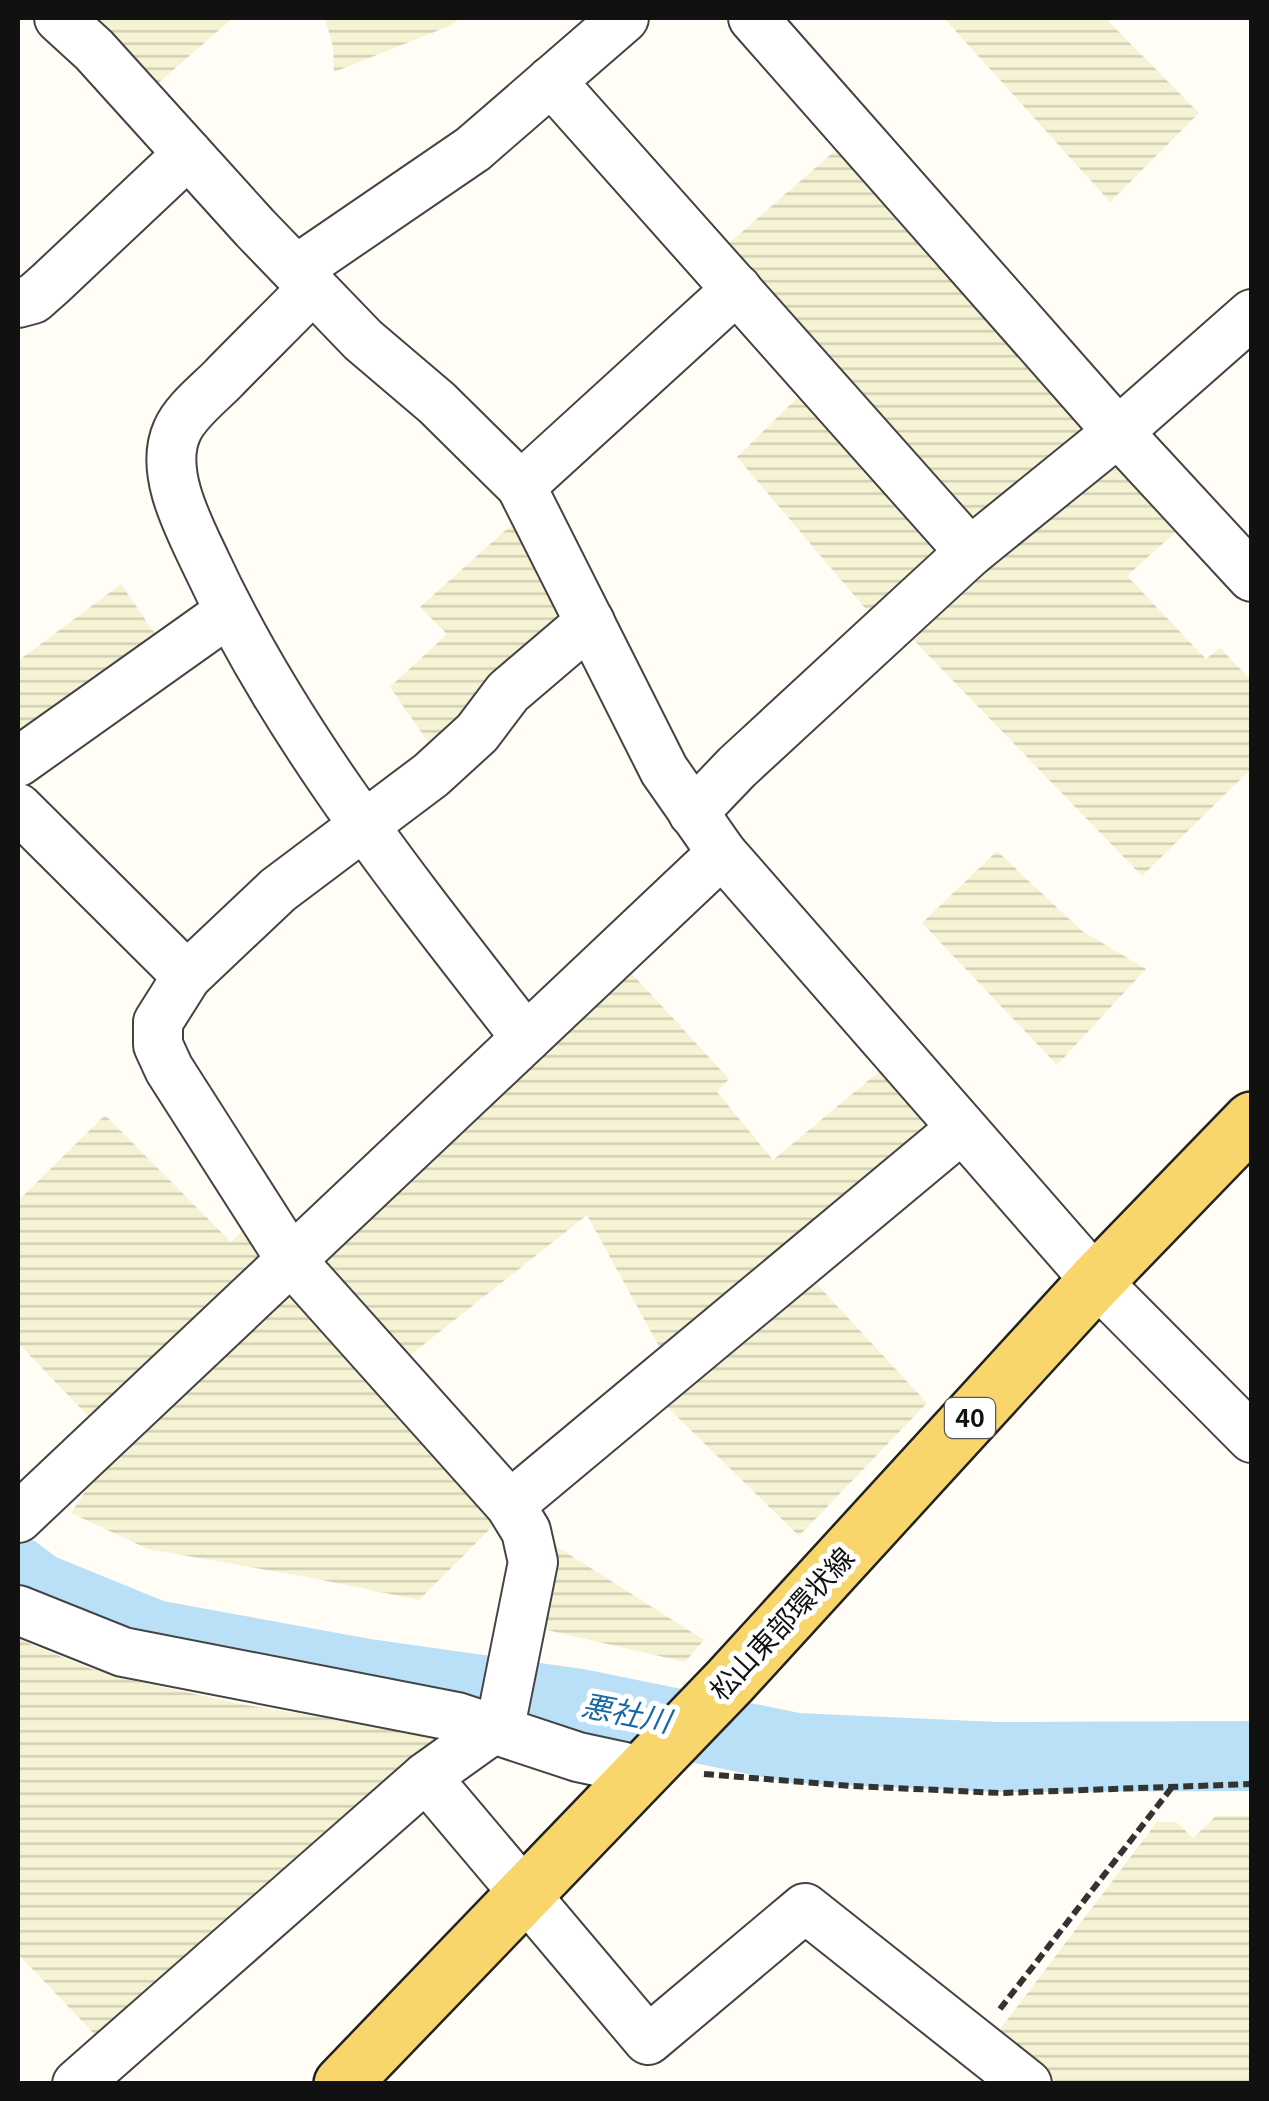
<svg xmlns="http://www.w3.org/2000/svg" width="1269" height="2101" viewBox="0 0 1269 2101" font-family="Georgia,'Noto Sans JP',serif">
	<defs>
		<pattern id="farmland-rules" width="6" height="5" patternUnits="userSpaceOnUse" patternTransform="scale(2.5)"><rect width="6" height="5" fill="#f6f3d4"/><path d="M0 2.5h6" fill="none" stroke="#d2cfb5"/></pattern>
	</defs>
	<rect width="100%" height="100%" fill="#fffdf5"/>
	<g fill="url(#farmland-rules)">
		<polygon points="88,18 233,18 157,84"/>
		<polygon points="325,18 460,18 452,25 334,72 333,47"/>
		<polygon points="944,18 1105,18 1199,113 1110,202"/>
		<polygon points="846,141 1085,430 968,534 719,252"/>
		<polygon points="808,387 953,548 875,620 737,457"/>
		<polygon points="1116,469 1126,474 1180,528 1127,576 1206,659 1220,648 1251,680 1251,769 1142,876 902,628 1100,472"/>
		<polygon points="518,519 571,624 437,755 390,687 447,634 420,607"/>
		<polygon points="121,584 162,644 18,752 18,661"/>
		<polygon points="997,851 1082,931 1146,969 1057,1065 922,923"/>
		<polygon points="621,962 729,1079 717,1092 773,1160 882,1069 942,1133 667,1361 587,1215 398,1365 305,1261"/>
		<polygon points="105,1115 231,1242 254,1221 272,1253 92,1420 18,1343 18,1201"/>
		<polygon points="292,1276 500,1519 419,1600 307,1577 148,1549 71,1513 118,1441"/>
		<polygon points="813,1280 927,1403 799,1536 656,1396"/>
		<polygon points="548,1541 704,1640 685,1662 543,1629"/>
		<polygon points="18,1639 89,1668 130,1680 241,1704 409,1732 439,1742 102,2042 18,1954"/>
		<polygon points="1216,1816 1251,1816 1251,2083 1057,2083 998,2032 1157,1822 1176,1822 1193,1838"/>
	</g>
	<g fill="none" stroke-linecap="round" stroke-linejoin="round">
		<polyline stroke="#b9e0f7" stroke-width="70" points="18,1572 39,1588 154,1635 367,1674 580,1704 796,1748 996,1757 1252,1756"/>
		<defs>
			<g id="minor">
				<polyline points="59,18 94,50 255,228 363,340 437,403 521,486 664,770 722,853 1096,1281 1252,1438"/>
				<polyline points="753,18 1118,432 1252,577"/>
				<polyline points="551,81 970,552"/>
				<polyline points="296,270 473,149 624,18"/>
				<path d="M 313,288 C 283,319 252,349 222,380 C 208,394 185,412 177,431 C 159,471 188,525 205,561 C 286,736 408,886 526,1038"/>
				<polyline points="18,303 33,299 50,284 188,154"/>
				<polyline points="521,486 737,289"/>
				<polyline points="18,762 229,612"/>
				<polyline points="18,808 187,976"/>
				<polyline points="693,813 737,767 970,552 1118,432 1252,314"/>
				<polyline points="510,1505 961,1129"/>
				<polyline points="18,1518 722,853"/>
				<polyline points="18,1610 123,1652 457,1717 578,1757 643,1771"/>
				<polyline points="426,1777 648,2040 805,1908 1027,2084"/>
				<polyline points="77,2084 426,1777 493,1729 502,1717 533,1562 526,1531 510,1505 291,1260 169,1069 158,1045 158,1022 187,976 278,890 431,775 477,733 508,692 590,622"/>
			</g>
			<polyline id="major" points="342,2084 730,1681 1096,1281 1252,1120"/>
		</defs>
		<use href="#minor" stroke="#444" stroke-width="52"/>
		<use href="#major" stroke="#222" stroke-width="60"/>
		<g stroke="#333" stroke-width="6" stroke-dasharray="10 5" stroke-linecap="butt">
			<polyline points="704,1774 852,1786 1001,1793 1252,1784"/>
			<polyline points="1000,2009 1173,1786"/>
		</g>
		<use href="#minor" stroke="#fff" stroke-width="48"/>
		<use href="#major" stroke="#f9d66b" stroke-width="55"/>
	</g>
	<g text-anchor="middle" stroke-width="10" stroke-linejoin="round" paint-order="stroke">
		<rect fill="#fff" stroke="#585858" stroke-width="2.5" x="945" y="1398" width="50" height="40" rx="8"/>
		<g font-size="25" font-weight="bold" fill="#111">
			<text x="970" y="1427">40</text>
		</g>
		<g font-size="28" fill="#111" stroke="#fff">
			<text transform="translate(782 1624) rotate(-47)" y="10">松山東部環状線</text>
		</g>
		<g font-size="30" font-style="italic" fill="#1768a6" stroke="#fff">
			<text transform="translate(626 1714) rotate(11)" y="10">悪社川</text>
		</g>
	</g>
	<rect width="1269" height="2101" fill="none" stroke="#111111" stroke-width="40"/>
</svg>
